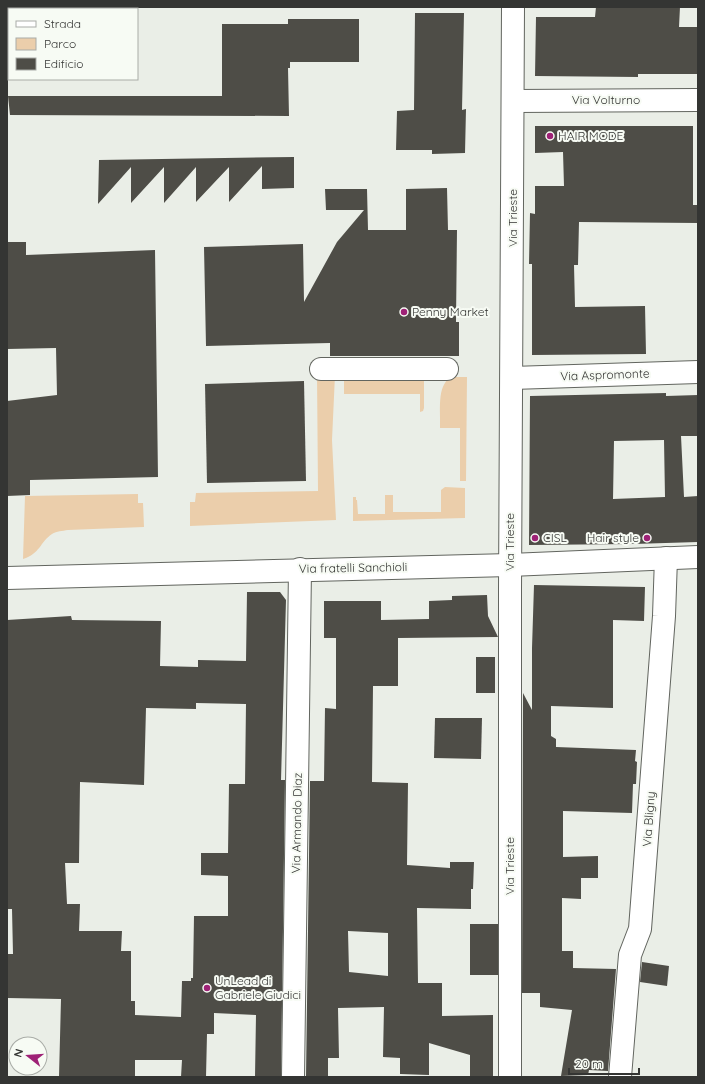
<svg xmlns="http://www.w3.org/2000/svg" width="705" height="1084" viewBox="0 0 705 1084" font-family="Quicksand,sans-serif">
	<rect width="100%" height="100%" fill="#eaeee7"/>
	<g fill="#ebceab">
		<polygon points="317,374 335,375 332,440 336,520 190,526 190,502 195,502 196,493 318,491"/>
		<polygon points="424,375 424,408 423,411 420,412 420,394 344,394 344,376"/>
		<path d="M 451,377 L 467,377 L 466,481 L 460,481 L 460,428 L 440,428 C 441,412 436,386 451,377 Z"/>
		<polygon points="445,487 465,488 465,518 353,521 353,497 356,497 356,500 357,500 358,514 385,514 385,495 393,495 393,512 441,512 441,490"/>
		<path d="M 138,494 L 138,503 L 143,503 L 144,527 L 68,530 C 62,531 57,531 52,534 C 40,542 40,554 23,559 L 25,496 Z"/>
	</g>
	<g fill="#4e4d47" fill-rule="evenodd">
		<polygon points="596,7 680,7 679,27 698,27 698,74 638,74 638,77 535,76 536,17 595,17"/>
		<polygon points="415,13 464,13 462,110 466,109 465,153 432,154 432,150 396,150 397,111 414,110"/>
		<polygon points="288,19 359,19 359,62 290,62 290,68 288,68 289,116 10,115 8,96 222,96 222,24 288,24"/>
		<polygon points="535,126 693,126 693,205 698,205 698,223 579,222 578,265 574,265 575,307 645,306 646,354 532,355 532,264 529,264 530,213 535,214 535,186 564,186 563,152 535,153"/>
		<polygon points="294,157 294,188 262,189 262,166 229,202 229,167 196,202 196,167 164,203 164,167 131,203 131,167 98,204 99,160"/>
		<polygon points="447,188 448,230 457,230 456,322 459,322 459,356 330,356 330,343 206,346 204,247 303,244 304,302 337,242 364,210 326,210 325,189 367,189 368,230 406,230 406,189"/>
		<polygon points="7,242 26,242 26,255 155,250 158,477 30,480 30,495 7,496 7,401 57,395 56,348 7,349"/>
		<polygon points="304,381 306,481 207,483 205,384"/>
		<path d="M 666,393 L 666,396 L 698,395 L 698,436 L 681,436 L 684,497 L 698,496 L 698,542 L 633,544 L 529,545 L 530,396 ZM 664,440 L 665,497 L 613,499 L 614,441 Z"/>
		<polygon points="534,585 645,587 644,621 613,620 613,708 551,706 551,736 556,739 556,747 636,750 635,761 637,762 636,784 633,784 632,813 563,811 563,857 598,856 598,878 581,878 581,899 562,898 562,951 573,951 573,968 616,969 608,1071 589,1070 588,1075 561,1076 572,1010 540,1007 540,993 522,993 523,693 532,710 532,648"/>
		<path d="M 247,592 L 280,592 L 286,600 L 281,780 L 285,780 L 281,1077 L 255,1077 L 256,1015 L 214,1013 L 214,1034 L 207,1034 L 206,1077 L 181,1077 L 182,1060 L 135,1060 L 135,1077 L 59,1077 L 61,999 L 7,998 L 7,954 L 13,954 L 12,909 L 7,909 L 7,620 L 71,616 L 72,620 L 161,621 L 160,666 L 198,667 L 198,660 L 246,661 ZM 196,703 L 246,704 L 245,784 L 229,784 L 228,853 L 201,853 L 201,875 L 228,876 L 228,916 L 194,916 L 193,978 L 191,978 L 191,981 L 182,981 L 181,1017 L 135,1015 L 135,1001 L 131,1001 L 131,951 L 121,951 L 122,931 L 79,931 L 80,904 L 67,904 L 65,863 L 79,863 L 80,782 L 144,785 L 146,708 L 196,709 Z"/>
		<path d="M 487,595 L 488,616 L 498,637 L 398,638 L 398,686 L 373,686 L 372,782 L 408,783 L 407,865 L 450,868 L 450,862 L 474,862 L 473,889 L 471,889 L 471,909 L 417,908 L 418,983 L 442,983 L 442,1016 L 493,1015 L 493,1077 L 470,1077 L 470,1055 L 429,1043 L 429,1075 L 400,1074 L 400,1058 L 383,1057 L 384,1007 L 338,1008 L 339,1058 L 328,1058 L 328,1077 L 306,1077 L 310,781 L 324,781 L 325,708 L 336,709 L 336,638 L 324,638 L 324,601 L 381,601 L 381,620 L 429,619 L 429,601 L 452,600 L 452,596 ZM 348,931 L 388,933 L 388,976 L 349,972 Z"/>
		<rect x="476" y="657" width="19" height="36"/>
		<polygon points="435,718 482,718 481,759 434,758"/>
		<rect x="470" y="924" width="28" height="51"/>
		<polygon points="642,962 669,966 667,986 640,982"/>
	</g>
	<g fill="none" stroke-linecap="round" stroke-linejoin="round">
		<defs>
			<g id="minor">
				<polyline points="514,101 698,100"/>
				<polyline points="321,369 447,369"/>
				<polyline points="512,378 698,372"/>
				<polyline points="7,578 510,565 698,557"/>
				<polyline points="293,1077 300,569"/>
				<polyline points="510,1077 510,591 513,7"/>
				<polyline points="620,1077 630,955 640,929 664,616 666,558"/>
			</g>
		</defs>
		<use href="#minor" stroke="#62655f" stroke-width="24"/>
		<use href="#minor" stroke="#fff" stroke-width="22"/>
	</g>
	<g fill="#9e2176" stroke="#f7fbf4" stroke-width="1.5">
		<circle cx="550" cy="136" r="4"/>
		<circle cx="404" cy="312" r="4"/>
		<circle cx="535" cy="538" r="4"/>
		<circle cx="647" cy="538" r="4"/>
		<circle cx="207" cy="988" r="4"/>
	</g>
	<g text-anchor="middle" stroke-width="4" stroke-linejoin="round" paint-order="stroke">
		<g font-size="12" fill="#343533" stroke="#f7fbf4">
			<text x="606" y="104">Via Volturno</text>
			<text transform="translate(513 218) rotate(-90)" y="4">Via Trieste</text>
			<text transform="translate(605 375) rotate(-2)" y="4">Via Aspromonte</text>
			<text transform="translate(510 542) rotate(-90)" y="4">Via Trieste</text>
			<text transform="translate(353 568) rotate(-1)" y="4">Via fratelli Sanchioli</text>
			<text transform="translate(649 819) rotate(-86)" y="4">Via Bligny</text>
			<text transform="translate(297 823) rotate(-89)" y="4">Via Armando Diaz</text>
			<text transform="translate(510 866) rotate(-90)" y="4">Via Trieste</text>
		</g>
		<g font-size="12" fill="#343533" stroke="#f7fbf4" text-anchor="start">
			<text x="558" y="140">HAIR MODE</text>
			<text x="412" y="316">Penny Market</text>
			<text x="543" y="542">CISL</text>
			<text x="639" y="542" text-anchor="end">Hair style</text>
			<text x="215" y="985">UnLead di<tspan x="215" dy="14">Gabriele Giudici</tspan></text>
		</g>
	</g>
	<rect width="705" height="1084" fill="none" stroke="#343533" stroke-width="16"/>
	<rect x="8" y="8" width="130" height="72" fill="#f7fbf4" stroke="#a9aca7"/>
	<rect x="16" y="21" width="20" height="6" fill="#ffffff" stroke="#a9aca7"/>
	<text x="44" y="28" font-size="12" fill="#343533">Strada</text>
	<rect x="16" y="38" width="20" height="12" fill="#ebceab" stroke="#a9aca7"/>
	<text x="44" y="48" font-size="12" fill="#343533">Parco</text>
	<rect x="16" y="58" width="20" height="12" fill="#4e4d47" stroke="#a9aca7"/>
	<text x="44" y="68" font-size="12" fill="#343533">Edificio</text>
	<g transform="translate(28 1056) rotate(287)"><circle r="19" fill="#f7fbf4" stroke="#a9aca7"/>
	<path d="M0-3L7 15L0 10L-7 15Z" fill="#9e2176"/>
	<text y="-6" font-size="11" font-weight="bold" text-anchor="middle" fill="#343533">N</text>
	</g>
	<path d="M569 1068v6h70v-6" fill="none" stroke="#343533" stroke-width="2"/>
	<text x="575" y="1068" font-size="12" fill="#343533" stroke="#f7fbf4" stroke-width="3" paint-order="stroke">20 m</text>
</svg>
